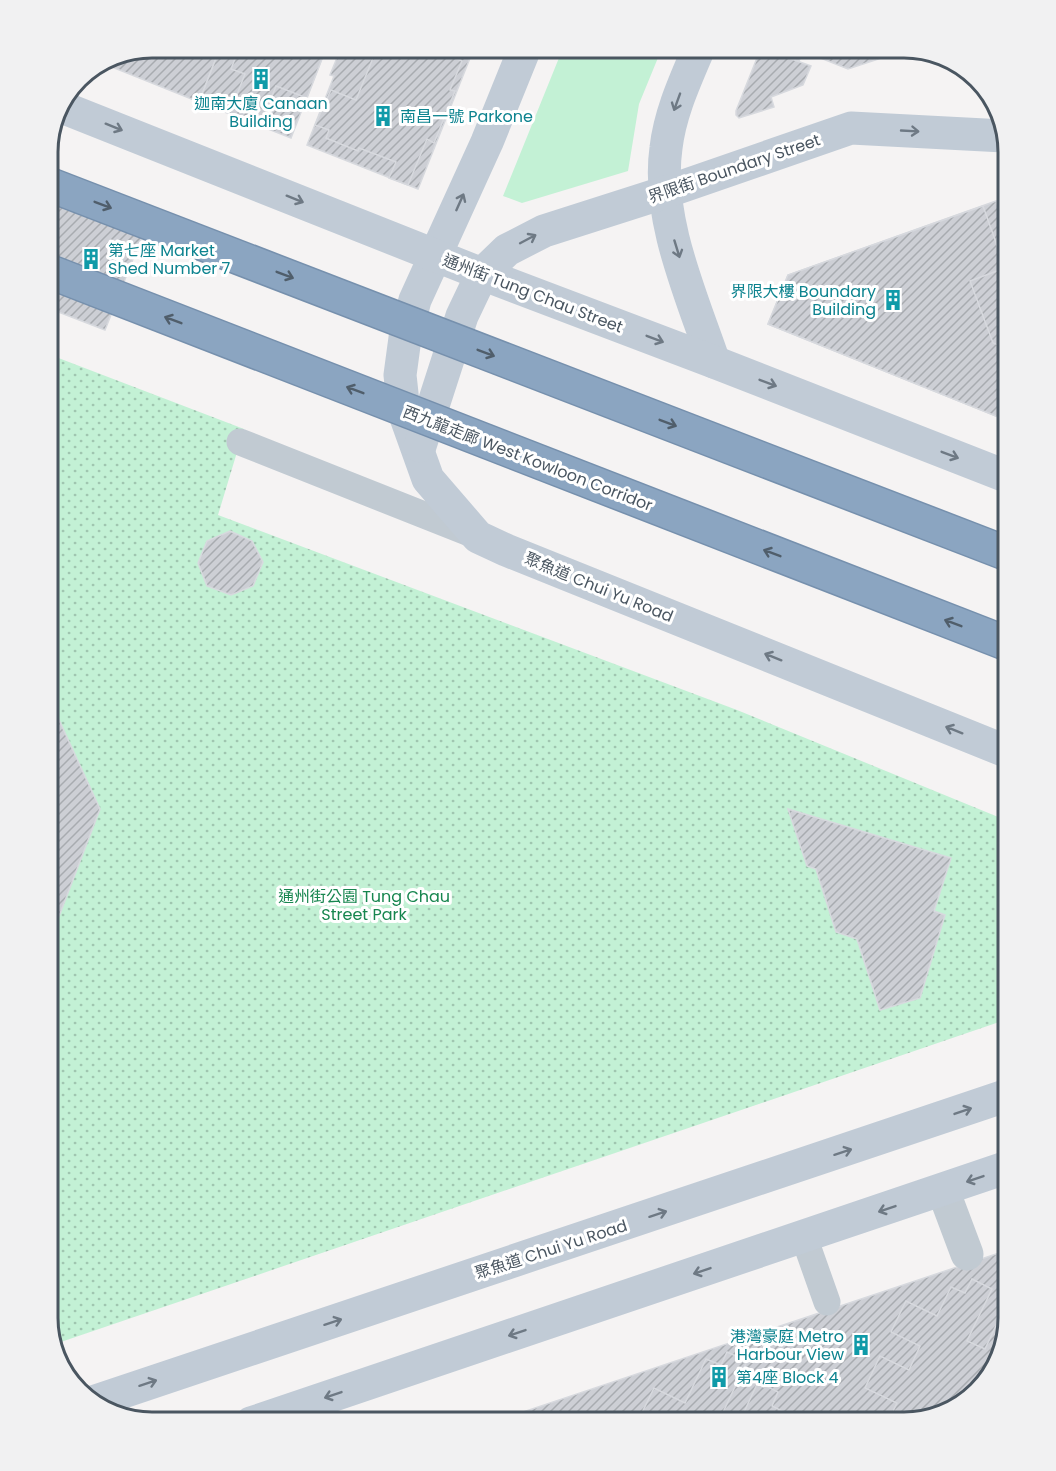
<svg xmlns="http://www.w3.org/2000/svg" width="1056" height="1471" viewBox="0 0 1056 1471" font-family="Poppins,'Noto Sans TC',sans-serif">
	<defs>
		<pattern id="park-dots" width="8" height="8" patternUnits="userSpaceOnUse" patternTransform="scale(1.5)"><rect width="8" height="8" fill="#c3f1d5"/><path d="M2 2h.1M6 6h.1" fill="none" stroke="#a0c6b0" stroke-width="1.8" stroke-linecap="round"/></pattern>
		<pattern id="building-hatch" width="6" height="6" patternUnits="userSpaceOnUse" patternTransform="scale(1.5)"><rect width="6" height="6" fill="#cdcfd5"/><path d="M-1 1l2-2M0 6l6-6M5 7l2-2" fill="none" stroke="#a8abb0"/></pattern>
	</defs>
	<rect width="100%" height="100%" fill="#f5f3f3"/>
	<polygon fill="#c3f1d5" points="563,48 662,48 639,104 628,171 522,203 503,196"/>
	<polygon fill="url(#park-dots)" points="48,354 244,429 218,515 737,710 1008,821 1008,1019 55,1344 48,1319"/>
	<g fill="url(#building-hatch)" stroke="#d7d9de" stroke-width="1.5">
		<polygon points="152,48 188,48 180,68 142,52"/>
		<polygon points="152,48 220,48 199,102 107,65"/>
		<polygon points="220,48 326,48 291,138 199,102"/>
		<polygon points="239,48 293,48 322,59 307,98 276,86 263,119 232,107 245,74 231,69"/>
		<polygon points="341,48 474,48 418,189 307,145 334,76 330,75"/>
		<polygon points="377,48 385,48 402,55 405,48 430,48 462,61 450,90 455,91 434,143 427,139 408,185 389,178 396,162 359,148 358,151 326,138 329,130 315,125 331,90 356,100"/>
		<polygon points="761,48 811,66 803,85 771,97 774,107 739,118 736,115 736,111"/>
		<polygon points="765,48 899,48 897,53 848,69 803,51 799,61"/>
		<polygon points="48,171 152,211 105,330 48,308"/>
		<polygon points="996,201 1008,235 1008,421 768,324 788,275"/>
		<polygon points="983,206 1005,268 970,281 993,343 1008,348 1008,421 768,324 788,275"/>
		<polygon points="230,531 252,541 263,562 253,586 231,595 207,586 198,563 207,541"/>
		<polygon points="48,696 100,809 48,945"/>
		<polygon points="788,809 951,858 934,911 945,915 920,998 880,1010 857,939 836,932 816,869 807,866"/>
		<polygon points="1008,1250 1008,1319 994,1371 956,1409 904,1423 490,1423"/>
		<polygon points="972,1279 992,1289 967,1341 985,1349 1008,1300 1008,1319 994,1371 956,1409 942,1413 935,1410 932,1415 904,1423 887,1423 897,1403 865,1388 880,1356 909,1370 920,1346 891,1332 906,1301 937,1316 951,1287 965,1293"/>
		<polygon points="727,1352 747,1361 718,1423 647,1423 639,1419 654,1388 685,1403 706,1359 721,1365"/>
		<polygon points="758,1382 778,1392 772,1406 786,1413 781,1423 739,1423"/>
	</g>
	<g fill="none" stroke-linecap="round" stroke-linejoin="round">
		<g stroke="#c1cad2" stroke-width="27">
			<polyline points="240,442 477,536"/>
			<polyline points="804,1237 827,1302"/>
		</g>
		<polyline stroke="#c1cad2" stroke-width="33" points="943,1190 967,1254"/>
		<g stroke="#c1cbd6" stroke-width="33">
			<polyline points="525,48 487,142 415,300 405,338 400,375 404,412 428,479 478,537 506,550 1008,752"/>
			<path d="M 699,48 C 685,81 670,113 666,148 C 656,218 692,297 714,362"/>
			<polyline points="59,106 482,274 714,362 1008,477"/>
			<polyline points="420,446 462,316 482,274 507,250 544,231 666,192 851,128 1004,136"/>
			<polyline points="93,1402 1008,1095"/>
			<polyline points="251,1423 1008,1167"/>
		</g>
		<defs>
			<g id="highway-bridge">
				<polyline points="48,184 1008,554"/>
				<polyline points="48,271 1008,644"/>
			</g>
		</defs>
		<use href="#highway-bridge" stroke="#7690ad" stroke-width="36" stroke-linecap="butt"/>
		<use href="#highway-bridge" stroke="#8ba5c1" stroke-width="33"/>
	</g>
	<defs><path id="oneway-shaft" d="M-6 0H5M1.5-3L5.5 0L1.5 3" fill="none" stroke-width="1.6" stroke-linecap="round" stroke-linejoin="round" transform="scale(1.5)"/></defs>
	<g stroke="#6e7984">
		<use href="#oneway-shaft" transform="translate(677 102) rotate(110)"/>
		<use href="#oneway-shaft" transform="translate(114 127) rotate(22)"/>
		<use href="#oneway-shaft" transform="translate(910 131) rotate(3)"/>
		<use href="#oneway-shaft" transform="translate(295 199) rotate(22)"/>
		<use href="#oneway-shaft" transform="translate(460 202) rotate(-66)"/>
		<use href="#oneway-shaft" transform="translate(528 239) rotate(-28)"/>
		<use href="#oneway-shaft" transform="translate(677 249) rotate(73)"/>
		<use href="#oneway-shaft" transform="translate(655 339) rotate(21)"/>
		<use href="#oneway-shaft" transform="translate(768 383) rotate(21)"/>
		<use href="#oneway-shaft" transform="translate(950 455) rotate(21)"/>
		<use href="#oneway-shaft" transform="translate(773 657) rotate(-158)"/>
		<use href="#oneway-shaft" transform="translate(954 730) rotate(-158)"/>
		<use href="#oneway-shaft" transform="translate(963 1111) rotate(-19)"/>
		<use href="#oneway-shaft" transform="translate(843 1152) rotate(-18)"/>
		<use href="#oneway-shaft" transform="translate(975 1179) rotate(161)"/>
		<use href="#oneway-shaft" transform="translate(887 1209) rotate(161)"/>
		<use href="#oneway-shaft" transform="translate(658 1214) rotate(-18)"/>
		<use href="#oneway-shaft" transform="translate(702 1271) rotate(161)"/>
		<use href="#oneway-shaft" transform="translate(333 1322) rotate(-18)"/>
		<use href="#oneway-shaft" transform="translate(517 1333) rotate(161)"/>
		<use href="#oneway-shaft" transform="translate(148 1383) rotate(-18)"/>
		<use href="#oneway-shaft" transform="translate(333 1395) rotate(161)"/>
	</g>
	<g stroke="#505e6b">
		<use href="#oneway-shaft" transform="translate(103 205) rotate(21)"/>
		<use href="#oneway-shaft" transform="translate(285 275) rotate(21)"/>
		<use href="#oneway-shaft" transform="translate(173 320) rotate(-159)"/>
		<use href="#oneway-shaft" transform="translate(486 353) rotate(21)"/>
		<use href="#oneway-shaft" transform="translate(355 390) rotate(-159)"/>
		<use href="#oneway-shaft" transform="translate(668 423) rotate(21)"/>
		<use href="#oneway-shaft" transform="translate(772 553) rotate(-159)"/>
		<use href="#oneway-shaft" transform="translate(953 623) rotate(-159)"/>
	</g>
	<defs>
		<symbol id="building-bare" viewBox="-9 -9 18 18"><path d="M-4-6H4V6H1V3H-1V6H-4ZM-2.5-4.3h1.7v1.8h-1.7ZM.8-4.3h1.7v1.8H.8ZM-2.5-1h1.7V.8h-1.7ZM.8-1h1.7V.8H.8Z" fill="#0f9aa8" stroke="#fff" stroke-width="2.5" paint-order="stroke"/></symbol>
	</defs>
	<g fill-rule="evenodd">
		<use href="#building-bare" x="246" y="64" width="30" height="30"/>
		<use href="#building-bare" x="368" y="101" width="30" height="30"/>
		<use href="#building-bare" x="76" y="244" width="30" height="30"/>
		<use href="#building-bare" x="878" y="285" width="30" height="30"/>
		<use href="#building-bare" x="846" y="1330" width="30" height="30"/>
		<use href="#building-bare" x="704" y="1362" width="30" height="30"/>
	</g>
	<g text-anchor="middle" stroke-width="6" stroke-linejoin="round" paint-order="stroke">
		<g font-size="16" fill="#0d838f" stroke="#fff" text-anchor="start">
			<text x="261" y="109" text-anchor="middle">迦南大廈 Canaan<tspan x="261" dy="18">Building</tspan></text>
			<text x="400" y="122">南昌一號 Parkone</text>
			<text x="108" y="256">第七座 Market<tspan x="108" dy="18">Shed Number 7</tspan></text>
			<text x="876" y="297" text-anchor="end">界限大樓 Boundary<tspan x="876" dy="18">Building</tspan></text>
			<text x="844" y="1342" text-anchor="end">港灣豪庭 Metro<tspan x="844" dy="18">Harbour View</tspan></text>
			<text x="736" y="1383">第4座 Block 4</text>
		</g>
		<g font-size="16" fill="#4a5661" stroke="#fff">
			<text transform="translate(734 168) rotate(-19)" y="6">界限街 Boundary Street</text>
			<text transform="translate(533 293) rotate(21)" y="6">通州街 Tung Chau Street</text>
			<text transform="translate(528 458) rotate(21)" y="6">西九龍走廊 West Kowloon Corridor</text>
			<text transform="translate(599 587) rotate(22)" y="6">聚魚道 Chui Yu Road</text>
			<text transform="translate(551 1249) rotate(-18)" y="6">聚魚道 Chui Yu Road</text>
		</g>
		<g font-size="16" fill="#17864f" stroke="#fff">
			<text x="364" y="902">通州街公園 Tung Chau<tspan x="364" dy="18">Street Park</tspan></text>
		</g>
	</g>
	<path d="M0 0H1056V1471H0ZM152 58H904A94 94 0 0 1 998 152V1318A94 94 0 0 1 904 1412H152A94 94 0 0 1 58 1318V152A94 94 0 0 1 152 58Z" fill="#f1f1f2" fill-rule="evenodd"/>
	<path fill="none" stroke="#4a5661" stroke-width="3" d="M152 58H904A94 94 0 0 1 998 152V1318A94 94 0 0 1 904 1412H152A94 94 0 0 1 58 1318V152A94 94 0 0 1 152 58Z"/>
</svg>
